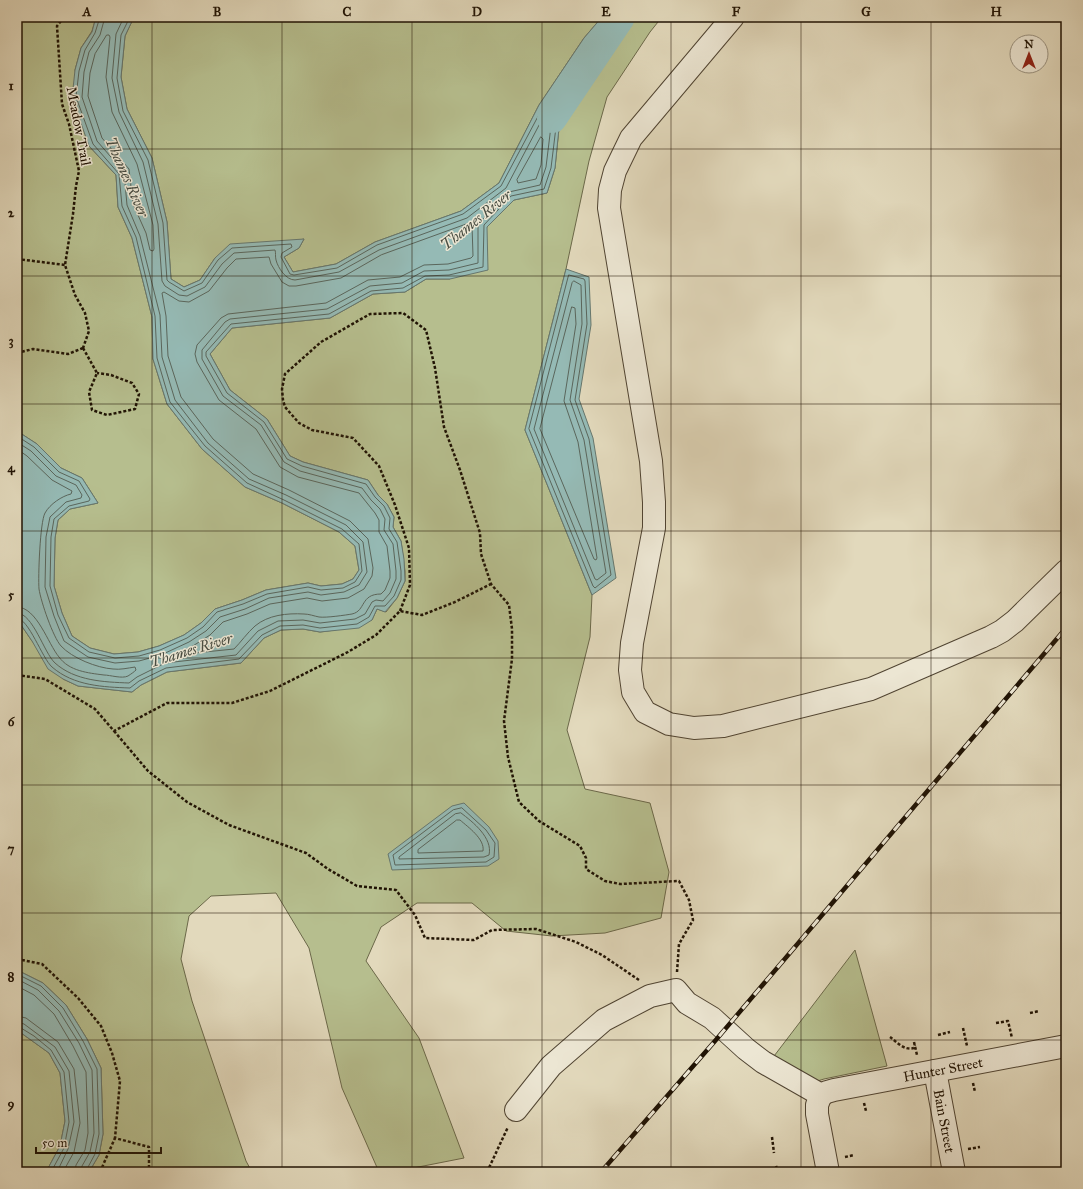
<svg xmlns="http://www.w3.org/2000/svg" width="1083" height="1189" viewBox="0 0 1083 1189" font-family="'IM FELL Great Primer',serif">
	<rect width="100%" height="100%" fill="#e2d9bc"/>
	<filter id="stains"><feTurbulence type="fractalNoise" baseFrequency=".005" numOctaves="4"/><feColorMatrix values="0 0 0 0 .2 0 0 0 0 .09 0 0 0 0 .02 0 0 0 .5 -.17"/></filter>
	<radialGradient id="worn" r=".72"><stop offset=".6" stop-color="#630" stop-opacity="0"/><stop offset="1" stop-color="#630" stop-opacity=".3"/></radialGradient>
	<g fill="#b6be8e" stroke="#6b6849">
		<polygon points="17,17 96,17 92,31 81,48 75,70 89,146 116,175 118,207 132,238 152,317 153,359 167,404 202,449 245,487 282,503 339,532 355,546 359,570 353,579 342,584 321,586 308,583 266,590 242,600 215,609 201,623 184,635 159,646 138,652 114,654 90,648 72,636 62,613 54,586 55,538 58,520 70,509 98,503 82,478 61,468 37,444 17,431"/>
		<polygon points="134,17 602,17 584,38 539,105 499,183 461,211 375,242 336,264 293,272 284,257 299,248 304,239 215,258 200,280 184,287 171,279 167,222 152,158 127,109 121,77 125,36"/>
		<polygon points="629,17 662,17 650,32 607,97 589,161 566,269 525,430 592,595 590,637 567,730 585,789 650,803 669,872 661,918 605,933 552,936 506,931 472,903 417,903 381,927 366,961 419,1038 464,1158 393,1172 379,1172 342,1088 309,948 276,893 211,896 189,916 181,959 192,1001 246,1161 252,1172 89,1172 99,1155 103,1134 101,1068 87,1039 66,1005 43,983 17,970 17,619 32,641 63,679 78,686 132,692 141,685 167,672 241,663 264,638 281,630 303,629 320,632 335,630 372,620 377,609 386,612 397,598 405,581 405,571 401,541 393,527 394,517 387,504 378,495 368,480 303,462 290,456 267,419 230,390 210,354 232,328 330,318 373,294 405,292 426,279 450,279 487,227 514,200 547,193 555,168 559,128 577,78"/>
		<polygon points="855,950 887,1066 824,1079 811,1083 771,1060"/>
		<polygon points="17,1030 49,1053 60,1073 65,1121 60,1146 46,1172 17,1172"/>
	</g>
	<g fill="#95bab5" stroke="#66776e">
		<polygon points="96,17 134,17 125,36 121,77 127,109 152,158 167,222 171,279 184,287 200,280 215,258 230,244 304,239 299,248 284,257 293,272 336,264 375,242 461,211 499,183 539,105 584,38 602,17 629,17 577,78 559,128 555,168 547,193 514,200 487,227 488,270 450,279 426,279 405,292 373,294 330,318 232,328 210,354 230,390 267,419 290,456 303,462 368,480 378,495 387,504 394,517 393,527 401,541 404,559 405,581 397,598 385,612 377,609 372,620 359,628 320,632 303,629 281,630 264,638 241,663 167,672 141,685 132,692 78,686 63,679 48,669 32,641 17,619 17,431 37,444 61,468 82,478 98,503 70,509 58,520 55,538 54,586 62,613 72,636 90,648 114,654 138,652 159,646 184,635 201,623 215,609 242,600 266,590 308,583 321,586 342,584 353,579 359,570 355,546 339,532 282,503 245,487 202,449 167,404 153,359 152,317 132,238 118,207 116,175 89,146 72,98 75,70 81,48 92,32"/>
		<polygon points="566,269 589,277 591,325 579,399 593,438 616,578 592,595 525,430"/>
		<polygon points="464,803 489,827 498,841 499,859 488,866 392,870 388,854 452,806"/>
		<polygon points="17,970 43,983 66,1005 87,1039 101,1068 103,1134 99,1155 89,1172 46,1172 60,1146 65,1121 60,1073 49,1053 17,1030"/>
	</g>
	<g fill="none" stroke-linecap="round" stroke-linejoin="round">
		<g stroke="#5a665c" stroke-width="1">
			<polyline points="130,17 121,35 117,78 123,111 148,160 163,223 167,280 169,282 184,291 202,283 218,260 232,248 291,244 292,247 282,253 281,257 290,274 294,275 337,268 377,245 463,214 501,186 543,107 587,41 604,21 605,17"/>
			<polygon points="107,35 109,35 110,37 106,77 112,112 137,164 153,225 154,249 153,251 150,250 146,233 133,204 129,169 102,138 88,96 90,73 95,54"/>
			<polygon points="541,137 543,139 541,165 536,179 518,183 517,180"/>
			<path d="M 470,223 L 472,225 L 473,256 L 471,258 L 448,264 L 424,265 L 400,277 L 368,280 L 326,303 L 228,314 L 221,318 L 197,345 L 195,354 L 197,362 L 219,400 L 256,429 L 280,467 L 298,477 L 359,493 L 375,513 L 379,520 L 379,532 L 387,546 L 390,571 L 390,578 L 385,590 L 381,594 C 360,594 366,611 352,614 C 346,615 326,618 319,617 C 314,616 309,614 304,614 C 287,613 268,615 255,626 C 247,633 241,642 234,649 L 185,654 L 185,651 L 210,635 L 223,622 L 247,614 L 270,604 L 307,598 L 322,601 L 348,598 L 364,589 L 372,576 L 373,568 L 368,539 L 350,521 L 289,490 L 253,474 L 213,439 L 181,397 L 168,356 L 166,316 L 162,293 L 164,292 L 179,301 L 189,302 L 209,291 L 227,268 L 236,259 L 269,257 L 271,264 L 282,282 L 289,286 L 296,286 L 341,278 L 381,255 Z"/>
			<polygon points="569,275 584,279 585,281 587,324 575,400 589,439 611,575 595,588 593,586 529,429"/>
			<polygon points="574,281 581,285 582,324 570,400 584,440 606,573 597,580 595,579 534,429 572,283"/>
			<polygon points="572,307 575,308 576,324 564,401 578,442 597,558 596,560 594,559 540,429"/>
			<polyline points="17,436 34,447 59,472 79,481 90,499 89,501 69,506 54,519 51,537 50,586 58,615 69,638 89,652 115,658 139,656 160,650 187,638 203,627 217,612 243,604 267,594 308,587 321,590 343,588 355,582 362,571 359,544 342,529 284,500 247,483 205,446 170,402 157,358 155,316 136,237 122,206 119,174 93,144 76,97 79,71 85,50 95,33 100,17"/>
			<polyline points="17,442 31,451 56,476 76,485 82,495 81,498 66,502 50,517 46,537 45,587 54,616 64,641 88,657 115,663 139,661 161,655 189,642 206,631 220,617 245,609 269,598 308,592 321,595 344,592 359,585 367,572 363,542 346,525 286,495 249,479 208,443 175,400 162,357 160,315 140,236 127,205 124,172 97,141 82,97 84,72 89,52 100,35 105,17"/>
			<path d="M 17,449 L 27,456 L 52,480 L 72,491 L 71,494 C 62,496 50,504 45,513 C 40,522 38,577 39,589 C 41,602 53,637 61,646 C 72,658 97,668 113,669 C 120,670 128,668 135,667 L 136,670 C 134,672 131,674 128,676 C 122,679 110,675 104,675 C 88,673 69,671 59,657 C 48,644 37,607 17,607"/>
			<path d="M 17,613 C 33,613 44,653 55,663 C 75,681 104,682 129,683 L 137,677 L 165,663 L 236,655 L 258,631 L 278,621 L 303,620 L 320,623 L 355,619 L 365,614 L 372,602 L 376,600 L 383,601 L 390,593 L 396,579 L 396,571 L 393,544 L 384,530 L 385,519 L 380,509 L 371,500 L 362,488 L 300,471 L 284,462 L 261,425 L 223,396 L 202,359 L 202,350 L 225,322 L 230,319 L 327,309 L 370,286 L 402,283 L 424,271 L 449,270 L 478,263 L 478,227 L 481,221 L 509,192 L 540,185 L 546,167 L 551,126 L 561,96 L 560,93 L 558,94 L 547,110 L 506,188 L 467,218 L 379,250 L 339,272 L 295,280 C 286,280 278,268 276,260 C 275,256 276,253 275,250 L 234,253 L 222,264 L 205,287 L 187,296 L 179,295 L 165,286 L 162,281 L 158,224 L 143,162 L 119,112 L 112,78 L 116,34 L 124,17"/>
			<path d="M 17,618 C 29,619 42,658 52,667 C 74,686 103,687 130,688 L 139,681 L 166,668 L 239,659 L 262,635 L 280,626 L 303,625 L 320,628 L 357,624 L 369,617 L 375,606 L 385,606 L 394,596 L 401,580 L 401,571 L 397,542 L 389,529 L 390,518 L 384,506 L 375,497 L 366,484 L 302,466 L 287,459 L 264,422 L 227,393 L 206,356 L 206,352 L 231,324 L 329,314 L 371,291 L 403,288 L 425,276 L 449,275 L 483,267 L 484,225 L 511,196 L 544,189 L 551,168 L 556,127 L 573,76 L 624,17"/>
			<polygon points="462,808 486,830 495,843 494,857 486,862 395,865 393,855 453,810"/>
			<path d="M 461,813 C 473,822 493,838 489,855 L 484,857 L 399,859 L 399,857 L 455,814 Z"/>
			<path d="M 457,820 L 460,820 C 468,827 485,839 483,851 L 418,853 L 418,850 Z"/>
			<polyline points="17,974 41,986 63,1008 83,1041 97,1069 99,1134 95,1154 87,1169 86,1172"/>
			<polyline points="17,979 38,990 59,1011 79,1043 92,1070 94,1133 90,1152 82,1166 81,1172"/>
			<polyline points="17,986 34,995 54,1014 73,1046 86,1072 88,1133 85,1150 76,1165 75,1172"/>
			<polyline points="17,1016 26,1018 58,1042 74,1069 80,1123 74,1152 63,1172"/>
			<polyline points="17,1022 24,1024 55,1047 69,1071 74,1122 68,1149 57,1172"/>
			<polyline points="17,1027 21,1028 34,1036 51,1050 64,1072 69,1122 64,1148 51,1172"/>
		</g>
		<polyline stroke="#95bab5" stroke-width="30" points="552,118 620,17"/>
		<defs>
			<g id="minor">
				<polyline points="733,17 631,138 615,171 610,190 609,208 651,461 654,502 654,528 632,643 630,670 633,692 645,712 669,724 694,728 723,726 871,689 991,637 1002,631 1015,621 1066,571"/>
				<path id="s1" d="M 935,1071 L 954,1172"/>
				<path id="s2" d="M 821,1095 L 827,1092 L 834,1090 L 1066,1046"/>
				<polyline points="821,1095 817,1105 817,1114 828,1172"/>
				<polyline points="516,1110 551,1066 604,1020 650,996 676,990 687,1003 712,1018 746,1049 763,1062 821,1095"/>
			</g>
		</defs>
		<use href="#minor" stroke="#504432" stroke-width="24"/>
		<g stroke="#201304" stroke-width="2.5" stroke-dasharray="3 2" stroke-linecap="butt">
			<polyline points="64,17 57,26 62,104 69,124 79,171 76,186 73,214 65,265 75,295 85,313 89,331 83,348"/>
			<polyline points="17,259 65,265"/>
			<polyline points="83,348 97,373 89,392 92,410 107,415 135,409 139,394 132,383 111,375 97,373"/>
			<polyline points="17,353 33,349 68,354 83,348"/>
			<polyline points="400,611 410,585 409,548 395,505 379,466 353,438 312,430 299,423 285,407 283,400 282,389 285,374 321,342 370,314 403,313 426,330 435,368 444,427 460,470 480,533 481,554 491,584 509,605 512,629 512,659 504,721 508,757 519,802 539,821 580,846 586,858 586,869 605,881 620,884 679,881 689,900 693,920 679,944 677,972"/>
			<polyline points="17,675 45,679 95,709 114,731 167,703 232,703 270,691 348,652 376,635 400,611 422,615 455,602 491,584"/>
			<polyline points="114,731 148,771 187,802 229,825 306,853 328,869 357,886 396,890 415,915 425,938 474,940 492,930 536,929 576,942 602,955 639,980"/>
			<polyline points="1061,793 1066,792"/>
			<polyline points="17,959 42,964 78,998 101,1026 112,1053 120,1081 115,1138 149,1147 149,1172"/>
			<polyline points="1063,1006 1066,1006"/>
			<polyline points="1030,1013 1039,1011"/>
			<polyline points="996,1023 1008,1021 1012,1038"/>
			<polyline points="963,1028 967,1046"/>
			<polyline points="938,1035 950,1032"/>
			<path d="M 890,1037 C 897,1042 904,1051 914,1048 L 915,1045"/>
			<polyline points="914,1042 917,1055"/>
			<polyline points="973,1083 975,1092"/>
			<polyline points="864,1103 866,1111"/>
			<polyline points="772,1137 774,1153"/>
			<polyline points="968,1149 980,1147"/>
			<polyline points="845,1157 854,1155"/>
			<polyline points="776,1166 778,1172"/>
			<polyline points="100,1172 115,1138"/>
			<polyline points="487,1172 508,1127"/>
		</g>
		<use href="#minor" stroke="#ece6d3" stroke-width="22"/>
		<defs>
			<polyline id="rail" points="601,1172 715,1041 1066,628"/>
		</defs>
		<use href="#rail" stroke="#201304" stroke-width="4.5"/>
		<use href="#rail" stroke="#ece6d3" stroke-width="3" stroke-dasharray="9" stroke-linecap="butt"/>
	</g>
	<path fill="none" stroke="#201304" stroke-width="1" stroke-opacity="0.55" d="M 152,17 L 152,1172M 282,17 L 282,1172M 412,17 L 412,1172M 542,17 L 542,1172M 671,17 L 671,1172M 801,17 L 801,1172M 931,17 L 931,1172M 17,149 L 1066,149M 17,276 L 1066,276M 17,404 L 1066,404M 17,531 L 1066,531M 17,658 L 1066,658M 17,785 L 1066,785M 17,913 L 1066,913M 17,1040 L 1066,1040"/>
	<g text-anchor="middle" stroke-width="3" stroke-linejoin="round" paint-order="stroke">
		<g font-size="14" fill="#201304" stroke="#ece6d3">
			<text transform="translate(79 126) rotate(79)" y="5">Meadow Trail</text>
			<text dy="5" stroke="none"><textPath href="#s2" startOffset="125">Hunter Street</textPath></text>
			<text dy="5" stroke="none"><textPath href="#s1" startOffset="51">Bain Street</textPath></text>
		</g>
		<g font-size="15" font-style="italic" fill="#494d42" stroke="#ece6d3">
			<text transform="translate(127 177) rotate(66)" y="5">Thames River</text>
			<text transform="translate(476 220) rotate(-39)" y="5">Thames River</text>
			<text transform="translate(191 650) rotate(-17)" y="5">Thames River</text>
		</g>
	</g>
	<rect width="1083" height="1189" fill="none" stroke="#e2d9bc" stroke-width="44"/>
	<g transform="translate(1029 54)"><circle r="19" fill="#ece6d3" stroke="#9a9280"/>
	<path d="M0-3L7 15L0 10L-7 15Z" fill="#8f2418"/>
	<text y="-6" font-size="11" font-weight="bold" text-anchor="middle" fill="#201304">N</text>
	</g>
	<path d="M36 1147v6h125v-6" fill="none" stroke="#201304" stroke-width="2"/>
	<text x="42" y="1147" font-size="12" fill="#201304" stroke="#ece6d3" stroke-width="3" paint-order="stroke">50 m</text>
	<rect x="22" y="22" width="1039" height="1145" fill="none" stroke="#201304" stroke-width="1.5"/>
	<g font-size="13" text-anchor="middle" font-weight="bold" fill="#201304">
		<text x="87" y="16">A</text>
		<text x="217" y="16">B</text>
		<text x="347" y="16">C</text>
		<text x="477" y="16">D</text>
		<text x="606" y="16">E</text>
		<text x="736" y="16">F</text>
		<text x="866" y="16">G</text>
		<text x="996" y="16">H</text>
		<text x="11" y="90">1</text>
		<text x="11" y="217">2</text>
		<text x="11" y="345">3</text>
		<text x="11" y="472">4</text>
		<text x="11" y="599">5</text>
		<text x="11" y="726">6</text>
		<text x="11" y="853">7</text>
		<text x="11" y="981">8</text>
		<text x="11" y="1108">9</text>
	</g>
	<rect width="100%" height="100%" filter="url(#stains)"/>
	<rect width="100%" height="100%" fill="url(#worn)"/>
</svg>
